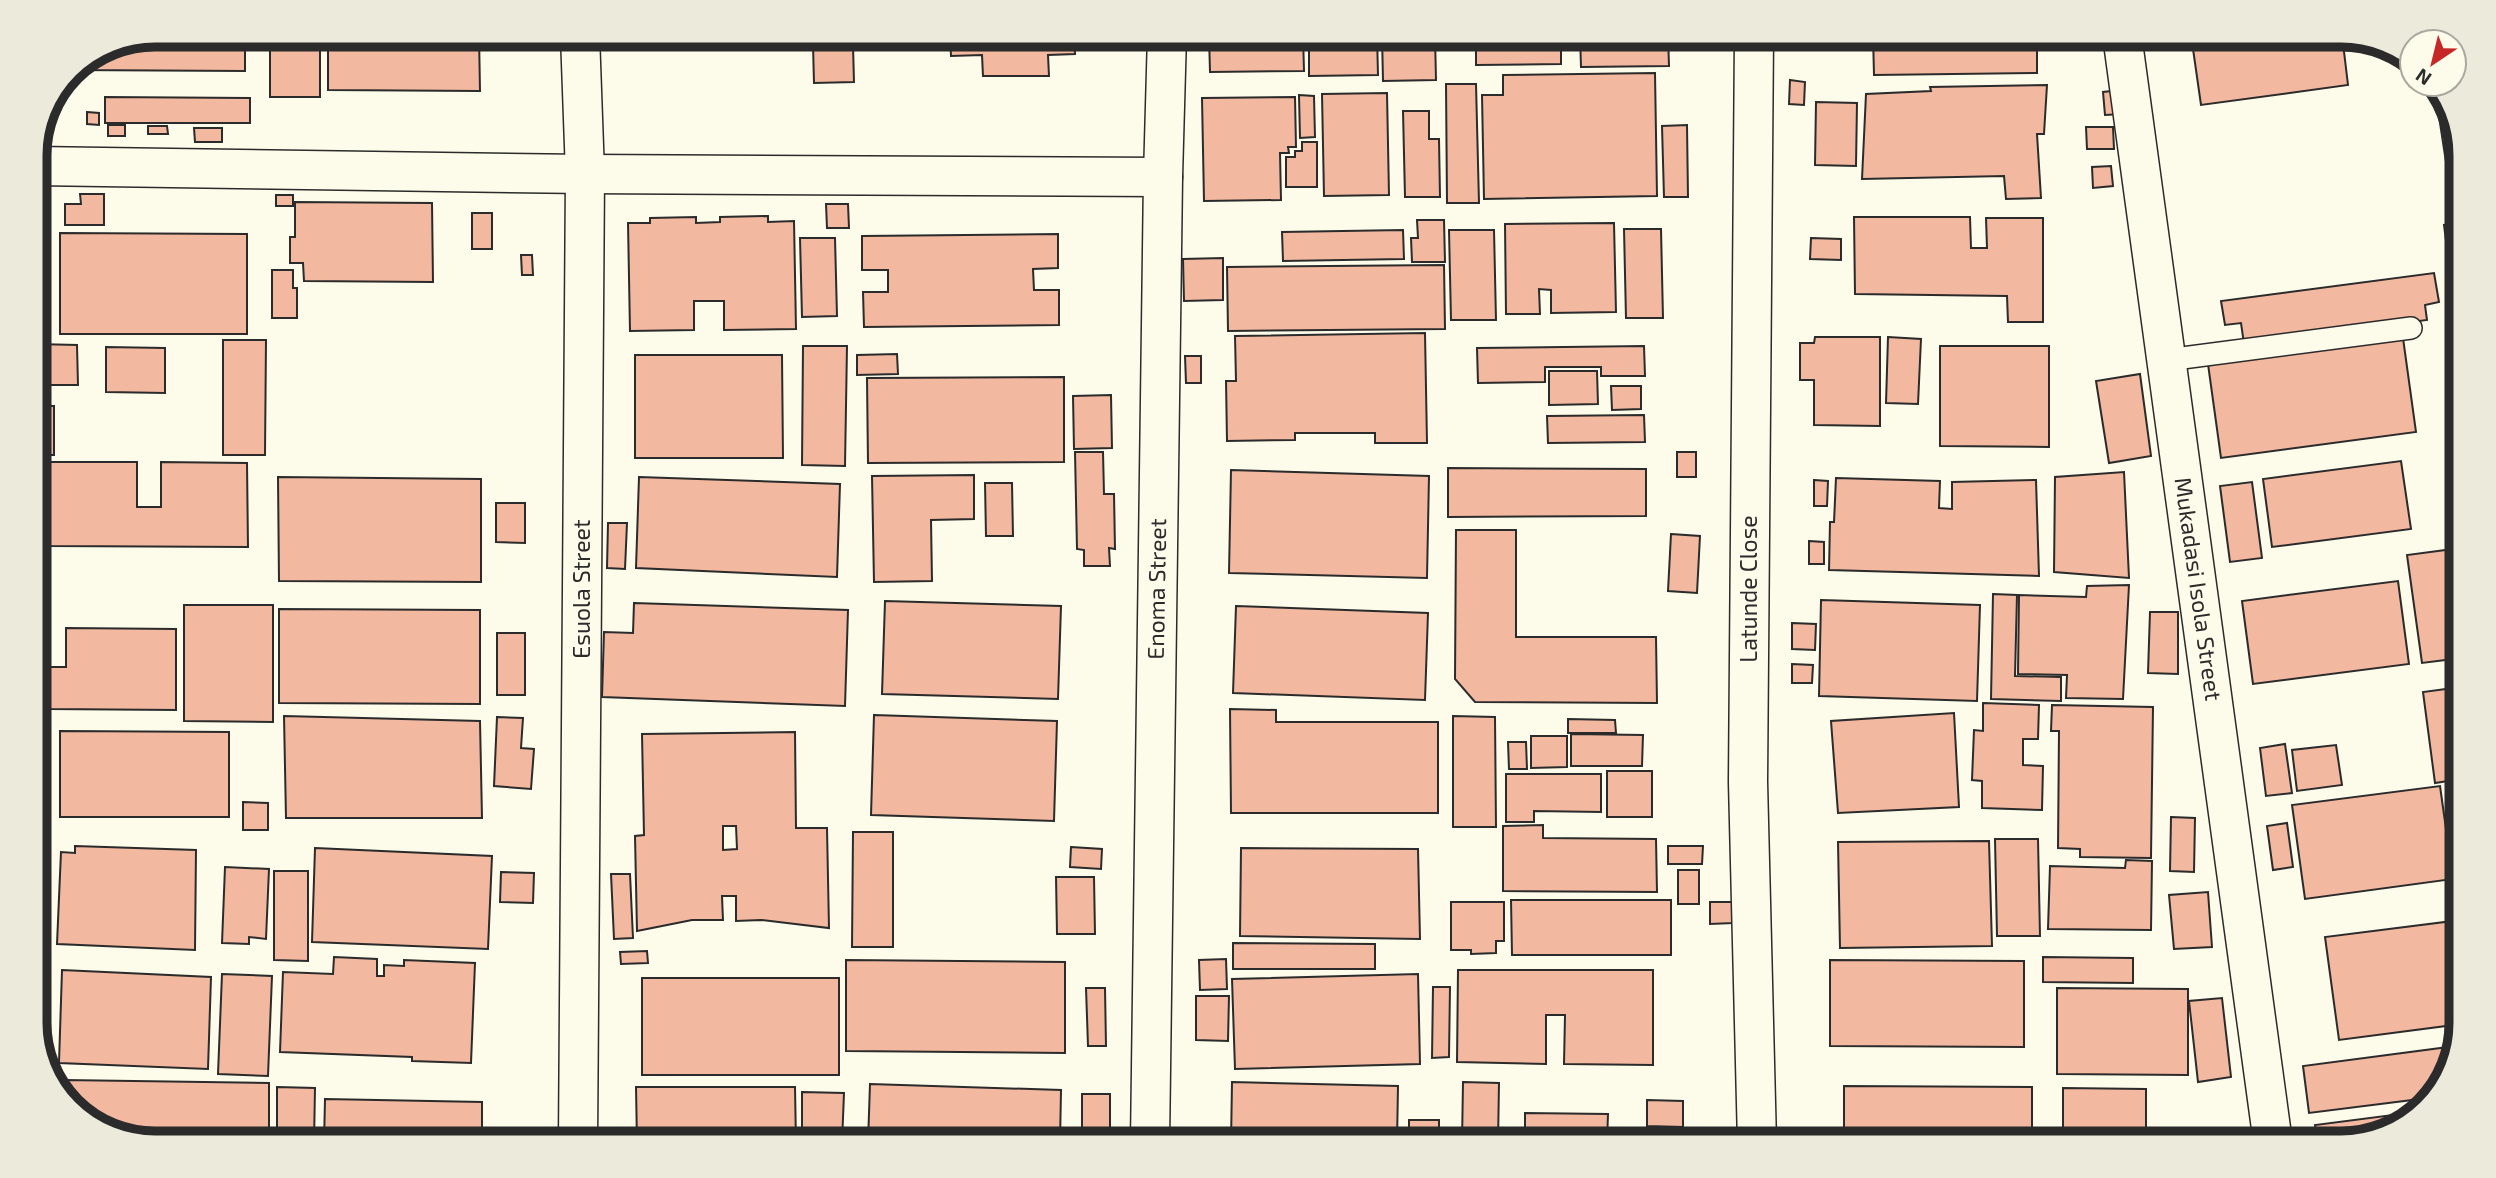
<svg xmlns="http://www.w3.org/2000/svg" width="2496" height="1178" viewBox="0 0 2496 1178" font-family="'Exo 2',sans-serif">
	<rect width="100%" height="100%" fill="#fdfbea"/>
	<g fill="#f2b8a0" stroke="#2b2b2b" stroke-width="2" fill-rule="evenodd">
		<polygon points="156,35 245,35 245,71 71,70 110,44"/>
		<rect x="270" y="35" width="50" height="62"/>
		<polygon points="328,35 479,35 480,91 328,90"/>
		<polygon points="768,35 893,35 893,44 853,45 854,82 814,83 813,45 768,45"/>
		<polygon points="950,35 1074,35 1075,54 1048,55 1049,76 983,76 982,55 951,56"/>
		<polygon points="1209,35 1303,35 1304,71 1210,72"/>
		<polygon points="1309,35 1377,35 1378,75 1309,76"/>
		<polygon points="1382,35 1435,35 1436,80 1383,81"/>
		<polygon points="1476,35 1561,35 1561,64 1476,65"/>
		<polygon points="1580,35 1668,35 1669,66 1581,67"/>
		<polygon points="1873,35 2037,35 2037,73 1874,75"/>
		<polygon points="2191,35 2342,35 2348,85 2201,105"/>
		<polygon points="1655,73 1657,196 1484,199 1482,95 1503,95 1503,75"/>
		<polygon points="1790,80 1805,82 1804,105 1789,104"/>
		<polygon points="1446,84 1476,84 1479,203 1447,203"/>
		<polygon points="2047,85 2044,134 2037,134 2041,198 2006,199 2004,176 1862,179 1866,94 1931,91 1930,87"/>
		<polygon points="2121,90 2123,114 2105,115 2103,92"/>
		<polygon points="1387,93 1389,195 1324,196 1322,94"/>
		<polygon points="1299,95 1314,96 1315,137 1300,138"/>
		<polygon points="105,97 250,98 250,123 105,123"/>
		<polygon points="1295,97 1296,147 1288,147 1289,153 1280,153 1281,200 1204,201 1202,98"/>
		<polygon points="1816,102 1857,103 1856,166 1815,165"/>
		<polygon points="2447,109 2461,148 2461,213 2454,214 2438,110"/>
		<polygon points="1403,111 1429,111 1429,139 1439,139 1440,197 1405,197"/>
		<polygon points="87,112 99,113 99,125 87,124"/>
		<rect x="108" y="125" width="17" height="11"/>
		<polygon points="1687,125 1688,197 1664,197 1662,126"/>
		<polygon points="148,126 167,126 168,134 148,134"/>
		<polygon points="2086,127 2113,127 2114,149 2087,149"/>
		<polygon points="194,128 222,128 222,142 195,142"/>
		<polygon points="1302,142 1317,142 1317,187 1286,187 1286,157 1295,157 1295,151 1302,151"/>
		<polygon points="2111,166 2113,186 2093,188 2092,167"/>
		<polygon points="80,194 104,194 104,225 65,225 65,204 81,204"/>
		<rect x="276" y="195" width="17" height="11"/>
		<polygon points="295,202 432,203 433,282 304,281 303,263 290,263 290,237 295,237"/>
		<polygon points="826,204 848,204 849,228 827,228"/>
		<rect x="472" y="213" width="20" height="36"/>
		<polygon points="768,216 768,222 794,221 796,329 724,330 724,301 694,301 694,330 630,331 628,223 650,223 650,218 696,217 696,223 720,222 720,217"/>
		<polygon points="1854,217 1970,217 1971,248 1987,248 1986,218 2043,218 2043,322 2008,322 2007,296 1855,294"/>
		<polygon points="1417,220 1444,220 1445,262 1412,262 1411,238 1418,238"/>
		<polygon points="1614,223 1616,312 1551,313 1551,290 1539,289 1540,314 1506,314 1505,224"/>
		<polygon points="2461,223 2461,280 2451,281 2444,225"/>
		<polygon points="1624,229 1661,229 1663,318 1626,318"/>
		<polygon points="1403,230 1404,259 1283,261 1282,232"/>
		<polygon points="1449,230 1494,230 1496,320 1451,320"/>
		<polygon points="60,233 247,234 247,334 60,334"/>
		<polygon points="1058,234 1058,268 1033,269 1034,290 1059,290 1059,325 864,327 863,292 888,292 888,270 862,270 862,236"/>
		<polygon points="800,238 835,238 837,316 802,317"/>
		<polygon points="1811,238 1841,239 1841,260 1810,259"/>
		<polygon points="521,255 532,255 533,275 522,275"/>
		<polygon points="1223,258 1223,300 1184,301 1183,259"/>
		<polygon points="1444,265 1445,329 1228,331 1227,267"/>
		<polygon points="272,270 293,270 293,288 297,288 297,318 272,318"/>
		<polygon points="2434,273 2439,302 2425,305 2427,320 2244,344 2241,323 2225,325 2221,301"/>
		<polygon points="2451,324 2461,324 2461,399"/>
		<polygon points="1425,333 1427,443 1375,443 1375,433 1295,433 1295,440 1227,441 1226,381 1236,381 1235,336"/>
		<polygon points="1815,337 1880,337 1880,426 1814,425 1814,380 1800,380 1800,343 1814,343"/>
		<polygon points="1888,337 1921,339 1918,404 1886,403"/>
		<polygon points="2403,338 2416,432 2221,458 2208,364"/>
		<polygon points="223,340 266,340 265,455 223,455"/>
		<polygon points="35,344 77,345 78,385 35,385"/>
		<polygon points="803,346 847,346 845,466 802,465"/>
		<polygon points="1644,346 1645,376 1601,376 1601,367 1545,367 1545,382 1478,383 1477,348"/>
		<polygon points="1940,346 2049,346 2049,447 1940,446"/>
		<polygon points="106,347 165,348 165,393 106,392"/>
		<polygon points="897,354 898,374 857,375 857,355"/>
		<polygon points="635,355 782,355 783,458 635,458"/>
		<polygon points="1185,356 1201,356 1201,383 1186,383"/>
		<polygon points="1549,371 1597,371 1598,404 1549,405"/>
		<polygon points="2140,374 2151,456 2109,463 2096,381"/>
		<polygon points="1064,377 1064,462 868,463 867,378"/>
		<polygon points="1611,386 1641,386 1641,409 1612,410"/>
		<polygon points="1111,395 1112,448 1074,449 1073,396"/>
		<polygon points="35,406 54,406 54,455 41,455 41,467 35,467"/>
		<polygon points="1644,415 1645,442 1548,443 1547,416"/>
		<polygon points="1075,452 1103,452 1104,494 1114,494 1115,549 1109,548 1110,566 1084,566 1084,550 1077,549"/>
		<rect x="1677" y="452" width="19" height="25"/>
		<polygon points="2401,461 2411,529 2272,547 2263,479"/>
		<polygon points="50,462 137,462 137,507 161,507 161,462 247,463 248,547 50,546"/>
		<polygon points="1448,468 1646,469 1646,516 1448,517"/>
		<polygon points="1231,470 1429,476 1427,578 1229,573"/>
		<polygon points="2124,472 2129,578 2054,572 2055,477"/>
		<polygon points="974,475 974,519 931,520 932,581 874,582 872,476"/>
		<polygon points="278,477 481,479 481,582 279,581"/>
		<polygon points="639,477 840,484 837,577 636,568"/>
		<polygon points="1836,478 1940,481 1939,508 1952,509 1952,482 2036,480 2039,576 1829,570 1830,522 1834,522"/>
		<polygon points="1814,480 1828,481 1827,506 1814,506"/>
		<polygon points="2252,482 2262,558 2230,562 2220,486"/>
		<polygon points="985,483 1012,483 1013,536 986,536"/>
		<polygon points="496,503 525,503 525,543 496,542"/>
		<polygon points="608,523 627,523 625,569 607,568"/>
		<polygon points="1456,530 1516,530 1516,637 1656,637 1657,703 1475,702 1455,679"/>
		<polygon points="1671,534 1700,536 1697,593 1668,591"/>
		<polygon points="1809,541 1824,542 1824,564 1809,564"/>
		<polygon points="2461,548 2461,658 2422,663 2407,555"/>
		<polygon points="2398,581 2409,664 2253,684 2242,601"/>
		<polygon points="2129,585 2123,699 2066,698 2067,675 2018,674 2019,595 2086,597 2087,586"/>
		<polygon points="1993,594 2017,595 2015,676 2061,677 2061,701 1991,699"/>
		<polygon points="1821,600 1980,605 1977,701 1819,696"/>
		<polygon points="885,601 1061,606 1058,699 882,694"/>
		<polygon points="634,603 848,610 845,706 602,697 604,632 633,633"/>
		<polygon points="184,605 273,605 273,722 184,721"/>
		<polygon points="1236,606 1428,613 1425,700 1233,693"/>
		<polygon points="279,609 480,610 480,704 279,703"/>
		<polygon points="2150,612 2178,612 2178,674 2148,673"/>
		<polygon points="1792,623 1816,624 1815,650 1792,649"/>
		<polygon points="66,628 176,629 176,710 48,709 47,667 66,667"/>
		<rect x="497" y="633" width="28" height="62"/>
		<polygon points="35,642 48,642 47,664 35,664"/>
		<polygon points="1792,664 1813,665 1812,683 1792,683"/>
		<polygon points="2461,687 2461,779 2435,783 2423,692"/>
		<polygon points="35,691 44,691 43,721 35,721"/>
		<polygon points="1983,703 2039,705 2038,739 2023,739 2023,765 2043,766 2042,810 1982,808 1982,781 1972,780 1974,730 1983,731"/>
		<polygon points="2052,705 2153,707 2151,858 2080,857 2080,849 2058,848 2059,731 2051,731"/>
		<polygon points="1230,709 1276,710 1276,722 1438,722 1438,813 1231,813"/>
		<polygon points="1954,713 1959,807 1838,813 1831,721"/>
		<polygon points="874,715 1057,721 1054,821 871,815"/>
		<polygon points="284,716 480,721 482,818 286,818"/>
		<polygon points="1453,716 1495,717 1496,827 1453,827"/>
		<polygon points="497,717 523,718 521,748 534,749 531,789 494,786"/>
		<polygon points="1568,719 1615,720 1616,733 1568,733"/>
		<polygon points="60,731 229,732 229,817 60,817"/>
		<path d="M 795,732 L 796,828 L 827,828 L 829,928 L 761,920 L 736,921 L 736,896 L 722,896 L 723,920 L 692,920 L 637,931 L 635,836 L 644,835 L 642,734 ZM 723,826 L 736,826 L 737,849 L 723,850 Z"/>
		<polygon points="1571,734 1643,735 1642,766 1571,766"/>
		<polygon points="1531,736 1567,736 1567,767 1531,768"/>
		<polygon points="1508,742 1526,742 1527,769 1509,769"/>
		<polygon points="2285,744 2292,793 2266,796 2260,748"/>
		<polygon points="2336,745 2342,785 2297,791 2292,750"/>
		<rect x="1607" y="771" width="45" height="46"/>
		<polygon points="1506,774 1601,774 1601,812 1534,811 1534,822 1506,822"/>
		<polygon points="2440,786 2453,879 2305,899 2292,805"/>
		<polygon points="243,802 268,803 268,830 243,830"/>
		<polygon points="2171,817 2195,818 2194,872 2170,871"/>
		<polygon points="2287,823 2293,867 2273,870 2267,826"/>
		<polygon points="1543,825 1543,838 1656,839 1657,892 1503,891 1503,826"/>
		<polygon points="853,832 893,832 893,947 852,947"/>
		<polygon points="1995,839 2038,839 2040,936 1997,936"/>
		<polygon points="1989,841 1992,946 1840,948 1838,842"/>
		<polygon points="75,846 196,850 195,950 57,944 61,852 75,853"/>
		<polygon points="1668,846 1703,846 1702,864 1668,864"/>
		<polygon points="1071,847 1102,849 1101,869 1070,867"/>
		<polygon points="315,848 492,856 488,949 312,942"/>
		<polygon points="1241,848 1418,849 1420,939 1240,936"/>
		<polygon points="2126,860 2152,861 2151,930 2048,929 2050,866 2125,868"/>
		<polygon points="225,867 269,869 266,939 249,937 249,944 222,943"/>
		<rect x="1678" y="870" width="21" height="34"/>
		<polygon points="274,871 308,871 308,961 274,960"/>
		<polygon points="501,872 534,873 533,903 500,902"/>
		<polygon points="611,874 630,874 633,938 614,939"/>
		<polygon points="1056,877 1094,877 1095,934 1057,934"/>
		<polygon points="2208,892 2212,947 2174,949 2169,895"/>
		<polygon points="1511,900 1671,900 1671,955 1512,955"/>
		<polygon points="1451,902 1504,902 1504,941 1496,941 1496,953 1471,954 1471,950 1451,950"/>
		<polygon points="1710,902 1734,902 1733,923 1710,924"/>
		<polygon points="35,905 50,905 48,931 35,930"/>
		<polygon points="2461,920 2461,1024 2339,1040 2325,937"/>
		<polygon points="1233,943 1375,944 1375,969 1233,969"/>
		<polygon points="647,951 648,963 621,964 620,952"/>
		<polygon points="334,957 377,959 377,976 384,976 384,965 404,966 404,960 475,963 471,1063 412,1061 412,1057 280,1052 283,972 333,974"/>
		<polygon points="2043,957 2133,958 2133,983 2043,982"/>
		<polygon points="1226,959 1227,989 1200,990 1199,960"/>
		<polygon points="846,960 1065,962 1065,1053 846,1051"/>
		<polygon points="1830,960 2024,961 2024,1047 1830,1046"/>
		<polygon points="62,970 211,977 208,1069 59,1063"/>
		<polygon points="1458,970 1653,970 1653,1065 1564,1064 1565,1015 1546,1015 1546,1064 1457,1062"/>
		<polygon points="222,974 272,976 268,1076 218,1074"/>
		<polygon points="1418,974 1420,1064 1235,1069 1232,979"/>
		<rect x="642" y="978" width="197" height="97"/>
		<polygon points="1433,987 1450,987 1449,1057 1432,1058"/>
		<polygon points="1086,988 1105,988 1106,1046 1088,1046"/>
		<polygon points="2057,988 2188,989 2188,1075 2057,1074"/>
		<polygon points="1196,996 1229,996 1228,1041 1196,1040"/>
		<polygon points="2222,998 2231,1077 2198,1082 2189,1001"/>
		<polygon points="35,1006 50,1007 48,1056 45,1056 35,1031"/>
		<polygon points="2456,1046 2452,1069 2428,1098 2309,1113 2303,1066"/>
		<polygon points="64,1080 269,1083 269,1143 156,1143 109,1134 63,1098"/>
		<polygon points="1232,1082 1398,1086 1397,1143 1231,1143"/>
		<polygon points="1463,1082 1499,1083 1498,1143 1462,1143"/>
		<polygon points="870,1084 1061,1090 1060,1143 868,1143"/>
		<polygon points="1844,1086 2032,1087 2032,1143 1844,1143"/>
		<polygon points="277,1087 315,1088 314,1143 277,1143"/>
		<polygon points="636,1087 795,1087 796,1143 727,1143 727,1134 711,1135 711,1143 637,1143"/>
		<polygon points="2063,1088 2146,1089 2146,1143 2063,1143"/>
		<polygon points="802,1092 844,1093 842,1143 802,1143"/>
		<rect x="1082" y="1094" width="28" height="49"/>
		<polygon points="325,1099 482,1102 482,1143 324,1143"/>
		<polygon points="1647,1100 1683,1101 1683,1127 1647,1126"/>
		<polygon points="2416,1112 2408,1122 2341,1143 2318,1143 2315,1125"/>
		<polygon points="1525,1113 1608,1114 1607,1143 1525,1143"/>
		<rect x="1409" y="1120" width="30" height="23"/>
		<polygon points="1217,1135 1217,1143 1184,1143 1184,1136"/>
		<polygon points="499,1136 533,1137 533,1143 499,1143"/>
		<rect x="1620" y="1139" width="32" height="4"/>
	</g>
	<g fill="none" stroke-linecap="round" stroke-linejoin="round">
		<defs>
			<polyline id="lane" points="2167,360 2411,328"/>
			<g id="street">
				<polyline points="1754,35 1748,782 1757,1143"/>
				<polyline points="2122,35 2273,1143"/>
				<polyline points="35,166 585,174 1163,177"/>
				<polyline points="578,1143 585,174 580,35"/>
				<polyline points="1150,1143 1163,177 1167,35"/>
			</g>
		</defs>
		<use href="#lane" stroke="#2b2b2b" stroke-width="24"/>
		<use href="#street" stroke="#2b2b2b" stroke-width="41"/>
		<use href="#lane" stroke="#fdfbea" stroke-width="21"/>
		<use href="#street" stroke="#fdfbea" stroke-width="38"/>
	</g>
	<g text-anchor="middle" stroke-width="5" stroke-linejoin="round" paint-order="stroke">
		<g font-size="23" fill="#2b2b2b" stroke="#fdfbea">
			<text transform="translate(582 589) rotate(-90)" y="8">Esuola Street</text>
			<text transform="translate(1157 589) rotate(-89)" y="8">Enoma Street</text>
			<text transform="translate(1749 589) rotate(-90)" y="8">Latunde Close</text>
			<text transform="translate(2198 589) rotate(82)" y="8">Mukadasi Isola Street</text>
		</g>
	</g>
	<path d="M0 0H2496V1178H0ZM155 47H2341A108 108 0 0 1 2449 155V1023A108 108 0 0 1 2341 1131H155A108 108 0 0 1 47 1023V155A108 108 0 0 1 155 47Z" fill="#eceadb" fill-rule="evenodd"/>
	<path fill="none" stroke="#2b2b2b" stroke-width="9" d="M155 47H2341A108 108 0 0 1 2449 155V1023A108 108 0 0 1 2341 1131H155A108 108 0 0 1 47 1023V155A108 108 0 0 1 155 47Z"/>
	<g transform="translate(2433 63) rotate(215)"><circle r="33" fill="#fdfbea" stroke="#a9a89e" stroke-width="2"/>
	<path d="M0-5L12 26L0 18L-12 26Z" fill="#c62828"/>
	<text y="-10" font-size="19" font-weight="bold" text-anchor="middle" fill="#2b2b2b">N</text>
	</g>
</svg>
